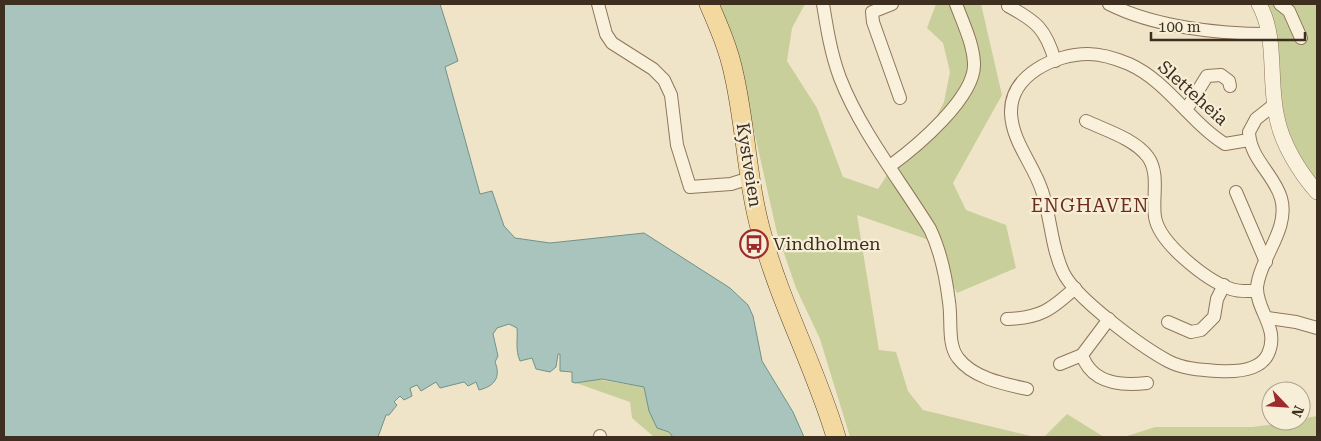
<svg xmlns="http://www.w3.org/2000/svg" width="1321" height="441" viewBox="0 0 1321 441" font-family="'Roboto Serif',serif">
	<rect width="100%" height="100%" fill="#f0e4c8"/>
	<g fill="#c9cf9b">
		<polygon points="716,4 805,4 792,28 787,61 817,108 843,177 878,189 902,152 927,135 944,102 950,72 943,43 927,28 936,4 981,4 1002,95 953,183 966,210 1006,225 1016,268 957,293 929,240 857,215 879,350 896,352 908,391 923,410 1035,437 850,437 820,339 796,288 777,233 738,60"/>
		<polygon points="1257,4 1317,4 1317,196 1277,138"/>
		<polygon points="595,379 644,387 649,411 673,437 654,437 632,418 630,402 576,383"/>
		<polygon points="1067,414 1104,437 1044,437"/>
		<polygon points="1317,416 1317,437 1124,437 1155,427 1252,427 1301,421 1301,419"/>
	</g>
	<path fill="#a9c4bc" stroke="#6f938a" d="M 4,4 L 440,4 L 458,61 L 445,67 L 480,194 L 492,191 L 504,226 L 515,238 L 550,243 L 644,233 L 730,288 L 748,305 L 753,316 L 762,361 L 793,412 L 804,437 L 673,437 L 669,432 L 657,428 L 649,411 L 644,387 L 602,379 L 575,383 L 572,382 L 572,372 L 560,371 L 560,354 L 558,354 L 556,367 L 550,372 L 536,369 L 532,358 L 520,361 C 515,349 518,340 517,328 L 509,324 L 497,328 L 493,334 L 498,356 L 495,362 C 501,377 495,386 479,390 L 476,382 L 468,386 L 464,382 L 440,388 L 436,382 L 421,391 L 417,385 L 410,388 L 412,396 L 404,400 L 400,396 L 394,402 L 397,405 L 389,415 L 386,415 L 378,437 L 4,437 Z"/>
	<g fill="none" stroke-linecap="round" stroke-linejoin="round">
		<defs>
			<g id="minor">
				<polyline points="598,4 606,34 612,43 653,69 664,80 671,95 677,145 690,187 731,184 750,178"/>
				<path d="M 823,4 C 827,29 831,54 840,78 C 861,132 900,180 930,229 C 941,252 946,277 949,302 C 952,320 947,344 958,358 C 973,378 1004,384 1027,389"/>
				<polyline points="892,4 872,12 873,22 900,98"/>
				<path d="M 1109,4 C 1154,27 1219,34 1269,34"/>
				<polyline points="1280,4 1289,11 1301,38"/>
				<path d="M 1008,6 C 1036,21 1046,29 1055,61"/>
				<polyline points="1186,110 1207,76 1221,75 1229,81 1230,86"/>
				<path d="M 1086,121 C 1105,130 1135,139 1148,157 C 1160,174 1152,198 1155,217 C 1159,243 1206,280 1231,289 C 1239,292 1248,291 1257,291"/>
				<path d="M 1249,140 L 1225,144 C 1190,122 1167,81 1129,64 C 1117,59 1101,54 1088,54 C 1055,54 1010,75 1011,113 C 1012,142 1034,165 1042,191 C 1051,217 1051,247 1063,272 C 1075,298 1142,347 1168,361 C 1183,369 1202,370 1218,371 C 1235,372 1260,371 1268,354 C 1280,328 1256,311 1257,287 C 1260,258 1290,229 1281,198 C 1274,174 1250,159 1249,132 L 1256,119 L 1275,104"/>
				<path d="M 890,166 C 916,147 976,97 974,63 C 973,43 963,23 956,4"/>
				<polyline points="1236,192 1266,262"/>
				<polyline points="1268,318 1296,322 1317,328"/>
				<path d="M 1007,319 C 1040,318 1051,310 1075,288"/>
				<polyline points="1168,322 1191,332 1201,330 1214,317 1217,299 1224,285"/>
				<path d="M 1082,355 C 1092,384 1121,386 1147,383"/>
				<polyline points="1060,364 1082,355 1109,319"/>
				<polyline points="600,437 600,436"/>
			</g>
			<path id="tertiary" d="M 1259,4 C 1278,39 1268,80 1277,118 C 1282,144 1300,173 1317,192"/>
			<path id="primary" d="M 709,4 C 719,27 729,50 734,75 C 746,128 747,183 762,235 C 781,305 816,369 836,437"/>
		</defs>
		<use href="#minor" stroke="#8d765c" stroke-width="14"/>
		<use href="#tertiary" stroke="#8d765c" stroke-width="16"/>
		<use href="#primary" stroke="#5b4430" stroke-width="20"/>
		<use href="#minor" stroke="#faf1dc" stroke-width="12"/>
		<use href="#tertiary" stroke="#faf1dc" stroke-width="15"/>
		<use href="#primary" stroke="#f3d9a0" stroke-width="19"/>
	</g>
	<defs>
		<symbol id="bus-ring" viewBox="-11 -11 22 22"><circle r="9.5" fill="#f7eed8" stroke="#9e2a2b" stroke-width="1.5"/><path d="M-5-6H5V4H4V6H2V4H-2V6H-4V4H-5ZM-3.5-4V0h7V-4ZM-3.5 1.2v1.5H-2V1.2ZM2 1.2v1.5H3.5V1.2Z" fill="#9e2a2b"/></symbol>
	</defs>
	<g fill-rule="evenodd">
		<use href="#bus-ring" x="738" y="228" width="32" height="32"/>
	</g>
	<g text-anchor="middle" stroke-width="4.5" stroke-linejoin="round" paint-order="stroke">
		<g font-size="18" fill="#3d2e20" stroke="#f7eed8">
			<text transform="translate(1193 93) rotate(42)" y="6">Sletteheia</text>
			<text transform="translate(749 165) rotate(81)" y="6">Kystveien</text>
		</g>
		<g font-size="18" fill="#3d2e20" stroke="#f7eed8" text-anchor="start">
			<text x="773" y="250">Vindholmen</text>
		</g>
		<g font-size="19" letter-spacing="1" fill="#6b2e1e" stroke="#f7eed8">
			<text x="1090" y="212">ENGHAVEN</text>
		</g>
	</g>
	<rect width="1321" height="441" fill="none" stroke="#3d2e20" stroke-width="10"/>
	<g transform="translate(1286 406) rotate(115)"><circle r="24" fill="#f7eed8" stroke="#ada18e"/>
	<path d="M0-4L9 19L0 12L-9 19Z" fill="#9e2a2b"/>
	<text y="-8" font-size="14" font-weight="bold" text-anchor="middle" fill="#3d2e20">N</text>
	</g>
	<path d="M1151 32v8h154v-8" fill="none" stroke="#3d2e20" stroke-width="2.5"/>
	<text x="1158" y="32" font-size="15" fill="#3d2e20" stroke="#f7eed8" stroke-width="4" paint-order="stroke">100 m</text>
</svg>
